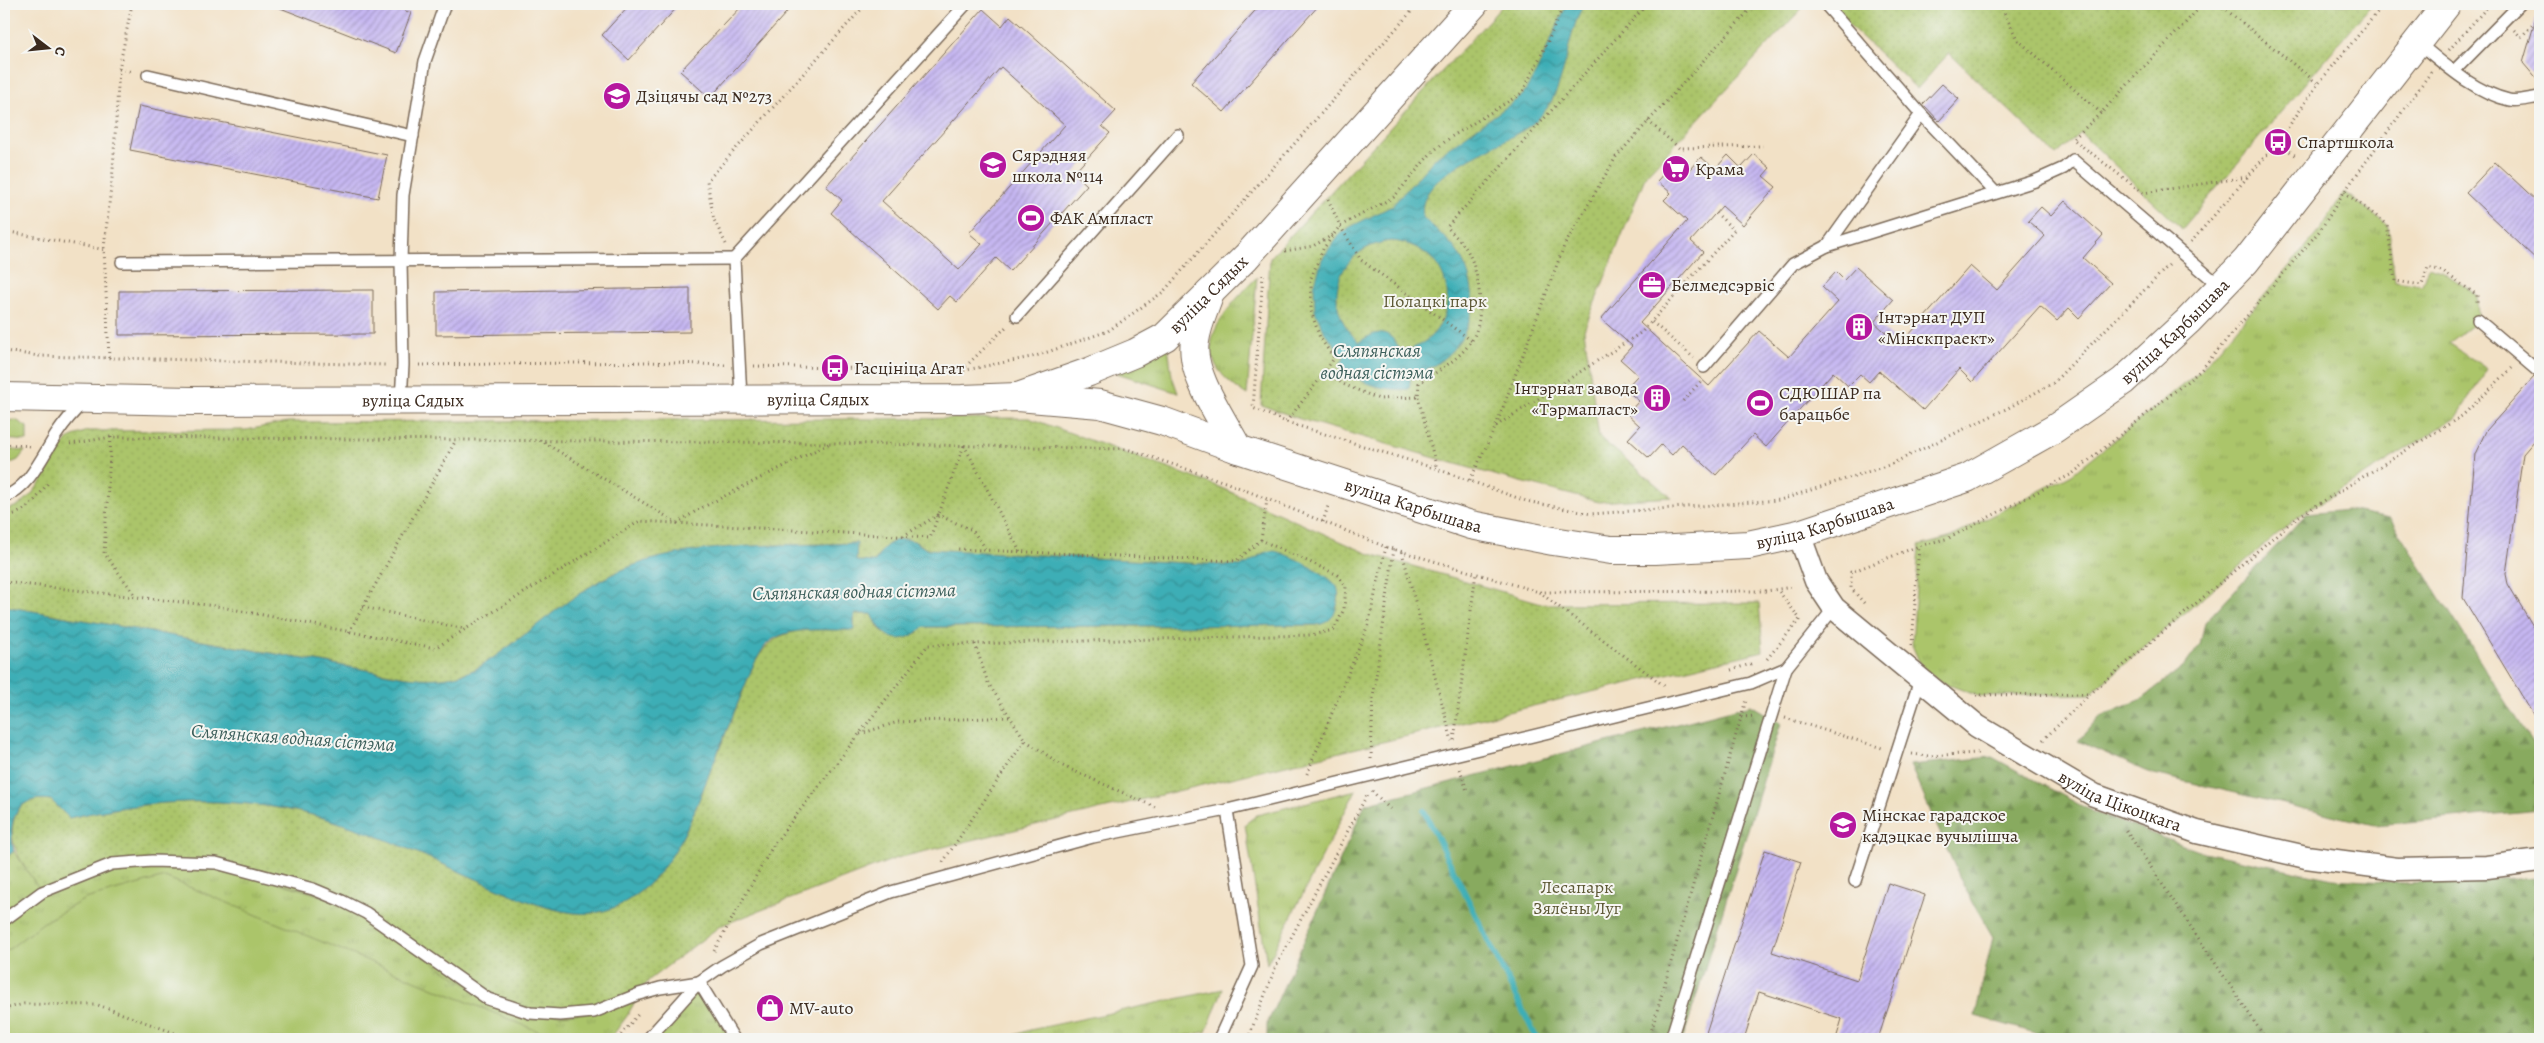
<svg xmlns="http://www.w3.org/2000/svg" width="2544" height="1043" viewBox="0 0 2544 1043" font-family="Alegreya,serif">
	<defs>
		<pattern id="grass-tufts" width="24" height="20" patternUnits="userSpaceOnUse" patternTransform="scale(1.25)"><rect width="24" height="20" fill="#abc56b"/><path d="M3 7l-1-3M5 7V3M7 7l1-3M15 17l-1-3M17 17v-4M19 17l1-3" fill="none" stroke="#94a95c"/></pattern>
		<pattern id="forest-firs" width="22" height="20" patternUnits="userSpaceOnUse" patternTransform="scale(1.25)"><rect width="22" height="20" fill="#88aa5f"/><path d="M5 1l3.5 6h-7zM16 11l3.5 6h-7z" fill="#708b4e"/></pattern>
		<pattern id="park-dots" width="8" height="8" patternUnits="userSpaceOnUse" patternTransform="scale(1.25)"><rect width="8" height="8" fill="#abc56b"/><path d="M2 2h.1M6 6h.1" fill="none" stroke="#94a95c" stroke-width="1.8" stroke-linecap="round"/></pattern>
		<pattern id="water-waves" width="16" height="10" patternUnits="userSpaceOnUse" patternTransform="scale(1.25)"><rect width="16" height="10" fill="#3daeb6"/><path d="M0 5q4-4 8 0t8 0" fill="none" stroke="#348e93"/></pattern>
		<pattern id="building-hatch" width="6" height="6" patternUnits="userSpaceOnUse" patternTransform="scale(1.25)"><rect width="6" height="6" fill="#c6b7f2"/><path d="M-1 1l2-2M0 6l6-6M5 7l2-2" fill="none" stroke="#a295c3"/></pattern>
	</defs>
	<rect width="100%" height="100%" fill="#f6f6f2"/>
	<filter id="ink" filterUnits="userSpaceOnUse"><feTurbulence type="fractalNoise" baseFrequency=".02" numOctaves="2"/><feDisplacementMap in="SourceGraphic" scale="10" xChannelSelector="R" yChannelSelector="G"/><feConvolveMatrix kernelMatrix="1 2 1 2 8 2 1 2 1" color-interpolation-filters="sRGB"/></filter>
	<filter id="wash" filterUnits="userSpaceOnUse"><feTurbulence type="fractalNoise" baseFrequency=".0096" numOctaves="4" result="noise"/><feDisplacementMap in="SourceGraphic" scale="20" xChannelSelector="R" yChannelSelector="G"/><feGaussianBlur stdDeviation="1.12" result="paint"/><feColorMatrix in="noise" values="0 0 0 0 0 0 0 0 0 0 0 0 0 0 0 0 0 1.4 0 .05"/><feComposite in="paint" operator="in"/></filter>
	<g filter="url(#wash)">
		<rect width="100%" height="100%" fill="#f2e1c6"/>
		<g fill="url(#grass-tufts)" stroke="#737844">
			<polygon points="2344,192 2387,224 2395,281 2422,285 2428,267 2442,271 2477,295 2478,320 2449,343 2487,369 2457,417 2296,518 2090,694 1978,696 1939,681 1921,666 1912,645 1919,546 1949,538 2072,474 2200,371 2321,229"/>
			<path d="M 1257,277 L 1247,395 C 1183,354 1217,319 1257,277 Z"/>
			<polygon points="1168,346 1172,376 1178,393 1117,373"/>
			<polygon points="16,420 27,427 27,441 4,439 4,421"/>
			<polygon points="4,449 25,451 18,460 4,466"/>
			<polygon points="1356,790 1267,964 1245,824 1257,815"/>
			<polygon points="14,851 42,892 112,864 216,863 639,994 627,1016 610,1039 191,1039 4,1009 4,859"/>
			<polygon points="699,982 734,1039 648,1039"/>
			<polygon points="1223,989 1206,1032 1164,1039 1004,1039 1030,1030"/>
		</g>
		<g fill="url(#forest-firs)" stroke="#626a3e">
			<polygon points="2347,510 2390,518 2540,755 2540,810 2375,825 2153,774 2078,741 2099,717 2140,700 2185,665 2200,645 2205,622 2306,514"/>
			<polygon points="1751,705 1781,723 1683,1039 1267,1039 1267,1024 1365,804"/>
			<polygon points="1992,757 2093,812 2199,851 2333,879 2404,883 2540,877 2540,1039 2042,1039 2039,1034 1975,1016 1993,937 1963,885 1910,765"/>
		</g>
		<g fill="url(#park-dots)" stroke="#737844">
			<polygon points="1504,4 1806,4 1646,175 1584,330 1599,437 1671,497 1599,502 1498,476 1300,419 1261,405 1270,258"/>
			<polygon points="1827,4 2372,4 2182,229 2081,133 2056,155 1949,53 1917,89"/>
			<path d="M 1029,418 L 1217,486 L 1367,553 L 1545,604 L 1759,603 L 1763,651 L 897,858 L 720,926 L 649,980 L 639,994 L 594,1012 L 560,1015 L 488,999 L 342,901 L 216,863 L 112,864 L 42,892 C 25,868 0,839 19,809 C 27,799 39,798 51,800 L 69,818 C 140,801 213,796 285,809 C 352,821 413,851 474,878 C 507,892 539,909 575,913 C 595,915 615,910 631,898 C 676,868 692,817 711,769 C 725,735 739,701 753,666 C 776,621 810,631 854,630 L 854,614 L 872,614 L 879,628 L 885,634 L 918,633 L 924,627 L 1316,625 C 1331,623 1338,608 1339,594 L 1260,554 L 1251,563 L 1239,566 L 926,549 C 907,531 885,540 875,562 L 856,561 L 856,543 C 776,547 675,540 603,579 C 558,605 520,642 476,669 C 456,677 440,680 419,679 L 4,606 L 4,510 C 36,506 49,462 67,441 L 73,436 L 88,431 L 246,430 L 288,422 Z"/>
		</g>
		<polygon fill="#abc56b" stroke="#737844" points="165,877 557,1039 4,1039 4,953 44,922 85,899"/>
		<g fill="url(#water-waves)" stroke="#3c6c6a" fill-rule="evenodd">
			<path d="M 1567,4 L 1584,4 C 1562,43 1570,94 1532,124 C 1505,146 1414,172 1423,217 C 1433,229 1447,237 1456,250 C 1491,300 1467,358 1411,376 L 1409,389 C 1381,391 1361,383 1339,367 L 1344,357 L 1325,333 L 1315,311 L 1314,286 L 1322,259 L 1339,235 L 1350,227 L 1392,206 L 1437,156 L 1522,96 L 1536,73 ZM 1392,241 C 1460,247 1468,336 1401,352 C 1390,328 1379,329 1359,342 C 1318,305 1337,246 1392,241 Z"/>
			<path d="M 905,539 L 914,541 L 926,549 L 1239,566 C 1253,565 1259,550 1274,551 C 1287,553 1331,575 1337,587 C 1340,594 1338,602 1336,609 C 1333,619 1326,624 1316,625 L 924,627 C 901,647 884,641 872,614 L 854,614 L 854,630 C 829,631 788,625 768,643 C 761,650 758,658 753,666 C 739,700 725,735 711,769 C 692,817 676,868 631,898 C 615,910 595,915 575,913 C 539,909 507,892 474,878 C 413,851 351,821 285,809 C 213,796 140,801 69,818 L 51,800 C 15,794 7,823 14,851 L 4,859 L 4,606 L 400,676 C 428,680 450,680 476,669 C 520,642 558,604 603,579 C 675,539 775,547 857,543 L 856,561 L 875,562 C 882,548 889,540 905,539 Z"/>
		</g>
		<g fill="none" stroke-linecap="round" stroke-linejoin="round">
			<polyline stroke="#3daeb6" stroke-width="6" points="1424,811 1537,1039"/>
		</g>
		<g id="blocks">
			<g fill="url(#building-hatch)" fill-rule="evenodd">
				<polygon points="270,4 387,4 411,13 396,53"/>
				<polygon points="630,4 680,4 629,60 602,35"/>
				<polygon points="744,4 794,4 710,98 680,71"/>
				<polygon points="1261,4 1320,4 1224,112 1191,83"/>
				<path d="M 983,9 L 1002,26 L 1010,16 L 1116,111 L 1102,126 L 1110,133 L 1074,173 L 1087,185 L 1010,271 L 996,258 L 957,302 L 950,296 L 938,309 L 831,213 L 842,200 L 826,186 ZM 1001,67 L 1065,125 L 969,233 L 982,244 L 959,270 L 882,201 Z"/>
				<polygon points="2536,18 2540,19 2540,83 2523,63"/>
				<polygon points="1942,84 1959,99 1939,121 1923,104"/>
				<polygon points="139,106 387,155 378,198 130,150"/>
				<polygon points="1754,154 1770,168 1763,176 1776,187 1743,225 1722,206 1691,241 1703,252 1640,323 1709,386 1759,331 1789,357 1838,302 1822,287 1836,272 1844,280 1856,267 1893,300 1874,322 1900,345 1970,266 1997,290 2045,236 2028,221 2041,207 2051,216 2065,201 2103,235 2083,258 2111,283 2079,318 2069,308 2057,321 2040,306 1972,382 1959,369 1923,410 1879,371 1869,382 1860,374 1848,386 1833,372 1766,447 1753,435 1716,475 1682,444 1672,455 1661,445 1649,458 1628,439 1640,426 1627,414 1639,401 1625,389 1638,375 1620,359 1632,346 1601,319 1687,221 1664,200 1671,193 1657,181 1676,160 1689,170 1701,157 1715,169 1728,155 1741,168"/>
				<polygon points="2495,162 2540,204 2540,263 2466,193"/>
				<polygon points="690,288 690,332 436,335 436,292"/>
				<polygon points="373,290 373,334 119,335 119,291"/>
				<polygon points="2534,377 2540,379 2540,434 2523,454 2506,574 2508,584 2540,638 2540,726 2463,598 2475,454 2486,431"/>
				<polygon points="1765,850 1801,862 1772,952 1857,980 1888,883 1925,895 1878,1039 1836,1039 1842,1019 1759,992 1744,1039 1704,1039"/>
			</g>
		</g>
	</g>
	<g filter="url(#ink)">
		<use href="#blocks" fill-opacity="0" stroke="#7b6a59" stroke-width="1"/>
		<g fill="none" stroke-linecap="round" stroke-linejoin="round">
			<defs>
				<g id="service">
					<polyline points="1825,4 1921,114"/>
					<path d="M 2417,42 C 2444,64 2474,92 2509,100 C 2518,102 2531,98 2540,97"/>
					<polyline points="2454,71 2520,4"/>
					<polyline points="148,75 413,136"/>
					<polyline points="1827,246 1921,114 1995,192"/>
					<polyline points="122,262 734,259"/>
					<polyline points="1017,316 1178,135"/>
					<polyline points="2478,320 2539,372"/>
					<polyline points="1704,367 1793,264 1827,246 2035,181 2064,168 2073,160 2221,287"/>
					<polyline points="741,398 734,259 966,4"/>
					<polyline points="401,400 403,365 401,261 403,195 425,61 445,4"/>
					<path d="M 4,497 C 29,488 42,457 56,435 C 64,423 73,412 84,402"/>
					<polyline points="1855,881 1920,680"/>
					<polyline points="4,920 42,892 112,864 152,861 216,863 313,889 342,901 366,913 488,999 530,1013 560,1015 594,1012 639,994 660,988 699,982"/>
					<polyline points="699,982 734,1039"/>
					<polyline points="648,1039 699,982 722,966 761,944 891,892 1093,837 1227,810 1751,683 1786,668 1834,608"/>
					<polyline points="1219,1039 1252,966 1227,810"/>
					<polyline points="1671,1039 1786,668"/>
				</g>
				<g id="minor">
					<path id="s1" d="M 1799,534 L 1816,581 L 1834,608 L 1977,726 L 2094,795 L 2197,832 L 2306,857 L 2397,869 L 2487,867 L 2540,860"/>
				</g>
				<g id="tertiary">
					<path id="s2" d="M 1018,397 L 1089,372 L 1135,353 L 1165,337 L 1246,257 L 1474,4"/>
				</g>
				<g id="secondary">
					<path d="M 1210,293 C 1205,308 1197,325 1195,341 C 1189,373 1223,420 1238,449"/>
					<path id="s3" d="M 4,397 L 191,401 L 962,399 L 1018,397 L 1100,404 L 1162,421 L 1238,449 L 1471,525 L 1553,541 L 1611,550 L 1655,550 L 1748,545 L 1799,534 L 1967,478 L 2054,429 L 2123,381 L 2188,321 L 2246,261 L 2447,4"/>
				</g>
			</defs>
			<use href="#service" stroke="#7b6a59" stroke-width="14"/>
			<use href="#minor" stroke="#7b6a59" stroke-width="25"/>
			<use href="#tertiary" stroke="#7b6a59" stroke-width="30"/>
			<use href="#secondary" stroke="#7b6a59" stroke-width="30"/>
			<g stroke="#7b6a59" stroke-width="3" stroke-dasharray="1 4" stroke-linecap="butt">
				<path d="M 1564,4 L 1548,41 L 1522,93 L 1451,137 L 1432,152 L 1394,197 L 1340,226 L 1323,249 L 1311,278 L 1311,311 L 1320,338 L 1334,358 L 1326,371 L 1343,384 L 1379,399 L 1418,397 L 1419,383 C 1438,371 1457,361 1470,343 C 1487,321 1480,269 1465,247 C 1460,240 1453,234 1447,227 L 1647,4"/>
				<polyline points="2000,4 2017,39 2101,113"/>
				<polyline points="2203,4 2101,113 2073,139 2143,193 2247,177"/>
				<polyline points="2219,4 2318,84"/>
				<polyline points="2514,30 2521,37 2540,17"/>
				<polyline points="2449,50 2490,4"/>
				<polyline points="119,69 133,72"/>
				<polyline points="1648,121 1679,148 1763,146"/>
				<polyline points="2278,142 2297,157"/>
				<polyline points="2344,192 2387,224 2395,281 2422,285 2428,267 2442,271 2477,295 2477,304"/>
				<polyline points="1328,199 1340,226 1361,260 1472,341"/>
				<polyline points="4,231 106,250"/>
				<polyline points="2191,242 2278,142 2318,84 2384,4"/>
				<polyline points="726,244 714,220 707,181 866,4"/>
				<polyline points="1285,251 1313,246 1333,235"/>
				<polyline points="1263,275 1253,408 1286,422 1437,469 1526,501 1591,514 1780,500 1889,465 2008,408 2053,383 2171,263"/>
				<polyline points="1652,322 1694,358"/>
				<polyline points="4,351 39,356 388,365"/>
				<polyline points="109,358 104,248 113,170 119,69 132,4"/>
				<polyline points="419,365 649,362 725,365"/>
				<polyline points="754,366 961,371 1036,356 1108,331 1163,292 1418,4"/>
				<polyline points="962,370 1006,327"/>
				<polyline points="1418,397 1437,469"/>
				<polyline points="1683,401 1701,381"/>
				<polyline points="1286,422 1326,371"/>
				<polyline points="1496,426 1642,332 1734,230 1716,213"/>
				<polyline points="111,437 104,553 136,596"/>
				<polyline points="540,440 677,523 701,508 830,443"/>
				<polyline points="4,444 31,446"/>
				<polyline points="70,444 111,437 831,443 1127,449 1225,482 1386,547 1539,592 1766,591 1793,587"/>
				<polyline points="964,445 1020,552"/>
				<polyline points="1470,480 1496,426 1564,246 1616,157 1755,4"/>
				<path d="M 4,516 C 25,515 39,497 49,481"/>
				<polyline points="1323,522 1329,503"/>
				<polyline points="903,536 938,515 972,530 987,550"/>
				<polyline points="1261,540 1267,500"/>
				<polyline points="1402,552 1452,741"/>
				<polyline points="4,582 216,606 435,648 640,521 930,538 964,445"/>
				<polyline points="1539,592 1666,687"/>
				<polyline points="1864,603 1851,588 1851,572 1919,546 1949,538 2072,474 2200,371 2321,229 2344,192 2431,72"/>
				<polyline points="363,607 465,629"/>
				<polyline points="349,632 456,440"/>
				<polyline points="975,644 988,683 1025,740 1063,766 1155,807"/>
				<polyline points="1912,645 1919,546"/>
				<polyline points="1767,659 1800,619 1777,589"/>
				<polyline points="1731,670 1754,663"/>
				<polyline points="1976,695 2089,694"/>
				<polyline points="1741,717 1755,716"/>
				<polyline points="1785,718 1882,748"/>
				<polyline points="860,734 898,722 1009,717"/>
				<polyline points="1454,740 1476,573"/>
				<polyline points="2043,740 2090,694 2296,518 2462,416 2512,368"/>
				<polyline points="1912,754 1928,756 1978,753"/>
				<polyline points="1371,759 1373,698 1394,549"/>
				<polyline points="1460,769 1467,791"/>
				<polyline points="1307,774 1368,625 1386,547"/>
				<polyline points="1372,791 1390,809"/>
				<polyline points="2126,830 2266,1039"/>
				<polyline points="943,862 1025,740"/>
				<polyline points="714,951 774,844 928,645 1311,635 1334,630 1344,609 1346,587 1338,575 1261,540 1236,561 958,549"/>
				<polyline points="4,1009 24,1004 98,1005 191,1039"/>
				<polyline points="618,1039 640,1012"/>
				<polyline points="1248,1039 1276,966 1368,793"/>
				<polyline points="1649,1039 1746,700"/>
			</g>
			<use href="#service" stroke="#fff" stroke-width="11"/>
			<use href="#minor" stroke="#fff" stroke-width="22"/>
			<use href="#tertiary" stroke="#fff" stroke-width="28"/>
			<use href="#secondary" stroke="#fff" stroke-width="28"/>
		</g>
	</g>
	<defs>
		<symbol id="school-disc" viewBox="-11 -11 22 22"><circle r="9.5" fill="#b5179e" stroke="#f6f6f2"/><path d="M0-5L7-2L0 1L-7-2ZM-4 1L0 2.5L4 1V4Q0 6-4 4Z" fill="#fff"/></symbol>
		<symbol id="bus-disc" viewBox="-11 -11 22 22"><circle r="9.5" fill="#b5179e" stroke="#f6f6f2"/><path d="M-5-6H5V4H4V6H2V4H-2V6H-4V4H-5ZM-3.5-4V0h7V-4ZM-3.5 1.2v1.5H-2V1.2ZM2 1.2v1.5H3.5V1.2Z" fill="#fff"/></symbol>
		<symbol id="supermarket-disc" viewBox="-11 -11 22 22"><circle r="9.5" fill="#b5179e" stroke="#f6f6f2"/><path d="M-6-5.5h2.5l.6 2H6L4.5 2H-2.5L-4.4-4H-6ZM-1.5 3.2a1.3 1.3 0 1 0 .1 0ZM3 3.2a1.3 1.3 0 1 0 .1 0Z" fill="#fff"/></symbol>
		<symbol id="stadium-disc" viewBox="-11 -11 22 22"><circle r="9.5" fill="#b5179e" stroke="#f6f6f2"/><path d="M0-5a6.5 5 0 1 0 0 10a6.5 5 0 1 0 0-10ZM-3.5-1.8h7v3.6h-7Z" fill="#fff"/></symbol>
		<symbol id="office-disc" viewBox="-11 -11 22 22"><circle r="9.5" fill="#b5179e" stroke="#f6f6f2"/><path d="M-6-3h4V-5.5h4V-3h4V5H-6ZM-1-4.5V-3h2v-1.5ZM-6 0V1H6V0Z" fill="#fff"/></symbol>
		<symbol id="building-disc" viewBox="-11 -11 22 22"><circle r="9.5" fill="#b5179e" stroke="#f6f6f2"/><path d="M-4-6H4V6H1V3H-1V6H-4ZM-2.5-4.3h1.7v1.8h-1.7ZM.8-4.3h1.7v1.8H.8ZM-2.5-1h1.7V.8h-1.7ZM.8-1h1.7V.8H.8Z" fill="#fff"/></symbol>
		<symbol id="university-disc" viewBox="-11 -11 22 22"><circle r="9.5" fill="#b5179e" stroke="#f6f6f2"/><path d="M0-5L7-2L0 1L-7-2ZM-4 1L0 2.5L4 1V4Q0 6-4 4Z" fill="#fff"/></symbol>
		<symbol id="shop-disc" viewBox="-11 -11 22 22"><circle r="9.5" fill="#b5179e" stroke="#f6f6f2"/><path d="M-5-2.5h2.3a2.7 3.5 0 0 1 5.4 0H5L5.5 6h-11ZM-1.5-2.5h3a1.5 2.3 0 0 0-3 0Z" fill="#fff"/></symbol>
	</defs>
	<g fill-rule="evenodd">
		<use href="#school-disc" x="601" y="80" width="32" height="32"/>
		<use href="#bus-disc" x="2262" y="126" width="32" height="32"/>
		<use href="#school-disc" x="977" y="149" width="32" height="32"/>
		<use href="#supermarket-disc" x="1660" y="153" width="32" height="32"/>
		<use href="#stadium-disc" x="1015" y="202" width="32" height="32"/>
		<use href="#office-disc" x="1636" y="269" width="32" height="32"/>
		<use href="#building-disc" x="1843" y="311" width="32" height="32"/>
		<use href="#bus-disc" x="819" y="352" width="32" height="32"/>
		<use href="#building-disc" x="1641" y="382" width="32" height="32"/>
		<use href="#stadium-disc" x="1744" y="387" width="32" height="32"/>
		<use href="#university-disc" x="1827" y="809" width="32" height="32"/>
		<use href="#shop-disc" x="754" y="992" width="32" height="32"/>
	</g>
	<g text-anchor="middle" stroke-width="4" stroke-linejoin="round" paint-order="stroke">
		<g font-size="18" fill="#3b2a1e" stroke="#f6f6f2" text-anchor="start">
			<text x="636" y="102">Дзіцячы сад №273</text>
			<text x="2297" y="148">Спартшкола</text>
			<text x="1012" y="161">Сярэдняя<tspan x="1012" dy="21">школа №114</tspan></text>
			<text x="1695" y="175">Крама</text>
			<text x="1050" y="224">ФАК Ампласт</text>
			<text x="1671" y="291">Белмедсэрвіс</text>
			<text x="1878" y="323">Інтэрнат ДУП<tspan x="1878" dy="21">«Мінскпраект»</tspan></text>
			<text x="854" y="374">Гасцініца Агат</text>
			<text x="1638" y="394" text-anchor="end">Інтэрнат завода<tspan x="1638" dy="21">«Тэрмапласт»</tspan></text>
			<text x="1779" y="399">СДЮШАР па<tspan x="1779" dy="21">барацьбе</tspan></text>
			<text x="1862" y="821">Мінскае гарадское<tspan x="1862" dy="21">кадэцкае вучылішча</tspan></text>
			<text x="789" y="1014">MV-auto</text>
		</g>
		<g font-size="18" fill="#3b2a1e" stroke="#f6f6f2">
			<text dy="6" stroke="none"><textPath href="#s2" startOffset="220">вуліца Сядых</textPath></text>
			<text dy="6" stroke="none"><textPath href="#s3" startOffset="2251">вуліца Карбышава</textPath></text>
			<text dy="6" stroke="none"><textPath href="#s3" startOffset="814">вуліца Сядых</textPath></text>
			<text dy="6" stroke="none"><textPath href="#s3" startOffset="409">вуліца Сядых</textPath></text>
			<text dy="6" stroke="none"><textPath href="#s3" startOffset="1426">вуліца Карбышава</textPath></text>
			<text dy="6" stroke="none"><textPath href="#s3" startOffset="1846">вуліца Карбышава</textPath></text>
			<text dy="6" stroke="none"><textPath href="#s1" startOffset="430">вуліца Цікоцкага</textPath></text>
		</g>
		<g font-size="18" fill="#5d5835" stroke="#f6f6f2">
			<text x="1435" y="307">Полацкі парк</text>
			<text x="1577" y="893">Лесапарк<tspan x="1577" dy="21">Зялёны Луг</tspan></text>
		</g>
		<g font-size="19" font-style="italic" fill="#3c5f5b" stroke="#f6f6f2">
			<text x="1377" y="357">Сляпянская<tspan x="1377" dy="22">водная сістэма</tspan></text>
			<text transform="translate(854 591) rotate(-1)" y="7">Сляпянская водная сістэма</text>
			<text transform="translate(293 737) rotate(4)" y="7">Сляпянская водная сістэма</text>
		</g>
	</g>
	<rect width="2544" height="1043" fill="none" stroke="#f6f6f2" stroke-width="20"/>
	<g transform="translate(48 48) rotate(106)" stroke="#f6f6f2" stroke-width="4" paint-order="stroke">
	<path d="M0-4L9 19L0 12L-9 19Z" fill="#3b2a1e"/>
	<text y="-8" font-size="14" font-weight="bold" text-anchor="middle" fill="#3b2a1e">С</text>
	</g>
</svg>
